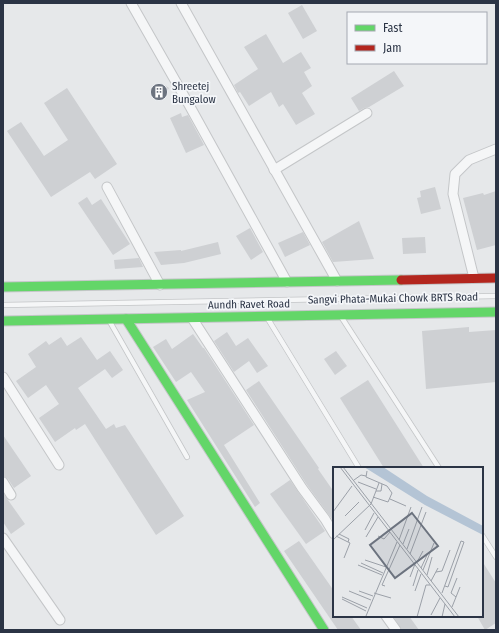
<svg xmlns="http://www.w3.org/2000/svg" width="499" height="633" viewBox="0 0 499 633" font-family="'Fira Sans Condensed',sans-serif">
	<rect width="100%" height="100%" fill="#e6e8ea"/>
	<g fill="#ced0d3">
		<polygon points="302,5 317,31 303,39 288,13"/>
		<polygon points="266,34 283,63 301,52 311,68 304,72 312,86 302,93 315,114 296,125 283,104 279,107 271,92 249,106 240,92 238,93 234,85 258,69 244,47"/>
		<polygon points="394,71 404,86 369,107 364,108 359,111 351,98"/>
		<polygon points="161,83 169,88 161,100 151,94 158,84 159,85"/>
		<polygon points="67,88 117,164 95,179 90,172 51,197 7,131 21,122 44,156 68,140 44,103"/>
		<polygon points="181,113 182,117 188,115 204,145 186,153 170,118"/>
		<polygon points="435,187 441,209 421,214 417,198 421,197 420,191"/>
		<polygon points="496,191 496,245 477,250 463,198 483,193 484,195"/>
		<polygon points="87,197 92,205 101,199 130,244 113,255 78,203"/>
		<polygon points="359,221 374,259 333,262 322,242"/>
		<polygon points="250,228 263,252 251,260 236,236"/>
		<polygon points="303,232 310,245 285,257 278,243"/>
		<polygon points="425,237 426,253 403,254 402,238"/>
		<polygon points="218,242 221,254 184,263 161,265 154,252 181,250 181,251"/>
		<polygon points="139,258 143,267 115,269 114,260"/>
		<polygon points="469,327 469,332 496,330 496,382 426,389 422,331"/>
		<polygon points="227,332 236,346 248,338 268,366 257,373 249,361 234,372 214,341"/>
		<polygon points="193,334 203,348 204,348 254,425 224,445 260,503 255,507 187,400 205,392 191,372 176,382 153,347 166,339 172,349"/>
		<polygon points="61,337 67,346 81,337 97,360 110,351 123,370 112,378 105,369 78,388 106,429 114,424 116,428 125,425 184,516 156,535 85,424 76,430 75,428 55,442 39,418 59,404 46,385 28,398 16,381 36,367 28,354 46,341 49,345"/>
		<polygon points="336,351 347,366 335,375 324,359"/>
		<polygon points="368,380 424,468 384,468 340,398"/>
		<polygon points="259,381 319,468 318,469 334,492 334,522 307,485 246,390"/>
		<polygon points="3,435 31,476 14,488 8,479 3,476"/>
		<polygon points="290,480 325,531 306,544 270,494"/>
		<polygon points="3,493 25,524 11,534 3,522"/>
		<polygon points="299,541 334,591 334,616 351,616 361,630 338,630 284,551"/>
		<polygon points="482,561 496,583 496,623 485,630 477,616 482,616"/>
		<polygon points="393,616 409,616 419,630 402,630"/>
	</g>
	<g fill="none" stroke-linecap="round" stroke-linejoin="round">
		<defs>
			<g id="lane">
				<polyline points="3,305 496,296"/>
				<polyline points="342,318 439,468"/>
				<polyline points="268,319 359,468"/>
				<polyline points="110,322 187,457"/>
				<polyline points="482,535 496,557"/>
			</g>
			<g id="street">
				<polyline points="131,3 188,103 287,282"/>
				<polyline points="181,3 337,281"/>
				<polyline points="274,170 367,113"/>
				<polyline points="107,187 160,285"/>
				<polyline points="474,278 453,194 455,174 469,160 496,149"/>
				<polyline points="192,318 302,488 325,519 334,534"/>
				<polyline points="3,377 59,465"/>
				<polyline points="3,482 11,495"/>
				<polyline points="3,538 60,620"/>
				<polyline points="386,616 396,630"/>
			</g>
			<g id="fast">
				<polyline points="3,287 401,280"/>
				<polyline points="126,319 324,630"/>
				<polyline points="3,321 496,312"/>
			</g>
			<polyline id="jam" points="401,280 496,278"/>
		</defs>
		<use href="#lane" stroke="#c4c6c8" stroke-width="6"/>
		<use href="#street" stroke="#c4c6c8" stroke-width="11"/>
		<use href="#fast" stroke="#c4c6c8" stroke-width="11"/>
		<use href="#jam" stroke="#c4c6c8" stroke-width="11"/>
		<use href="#lane" stroke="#f5f6f7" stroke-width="4.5"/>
		<use href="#street" stroke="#f5f6f7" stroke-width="9"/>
		<use href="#fast" stroke="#63d668" stroke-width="9"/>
		<use href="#jam" stroke="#b3261e" stroke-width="9"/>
	</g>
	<defs>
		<symbol id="building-disc" viewBox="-11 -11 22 22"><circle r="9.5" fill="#6c737f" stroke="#f4f6f9"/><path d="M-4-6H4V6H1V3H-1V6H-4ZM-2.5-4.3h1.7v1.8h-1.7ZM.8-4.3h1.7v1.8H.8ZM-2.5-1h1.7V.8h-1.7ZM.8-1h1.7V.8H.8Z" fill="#fff"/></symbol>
	</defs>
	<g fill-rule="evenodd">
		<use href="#building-disc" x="149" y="82" width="20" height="20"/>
	</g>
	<g text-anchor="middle" stroke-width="3.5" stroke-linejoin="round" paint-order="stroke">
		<g font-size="11" fill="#2b3445" stroke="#f4f6f9" text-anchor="start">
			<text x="172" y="90">Shreetej<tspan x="172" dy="13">Bungalow</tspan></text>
		</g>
		<g font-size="11" fill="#2b3445" stroke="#f4f6f9">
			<text transform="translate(393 298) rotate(-1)" y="4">Sangvi Phata-Mukai Chowk BRTS Road</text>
			<text transform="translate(249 304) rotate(-1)" y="4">Aundh Ravet Road</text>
		</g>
	</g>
	<g transform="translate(333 467)">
		<rect width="150" height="150" fill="#e6e8ea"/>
		<path d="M 31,0 L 50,0 L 94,29 L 150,59 L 150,68 L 92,38 Z" fill="#b4c4d5"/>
		<path fill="none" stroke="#9ba0a8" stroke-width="1" d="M 7,0 L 122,150M 10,0 L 126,150M 34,4 L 33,10 L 54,19 L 59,26 L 55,35 L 40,30M 21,13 L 28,8 L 33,9M 25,15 L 43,22M 43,24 L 48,24 L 49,17M 57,32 L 73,39M 0,45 L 19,19M 12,49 L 26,35M 32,63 L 41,46M 6,67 L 16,72 L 15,75M 3,69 L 17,76 L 11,91M 45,69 L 51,72 L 57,65M 33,70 L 45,50M 0,73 L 38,37 L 46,16M 66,73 L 78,40M 70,77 L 76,62M 74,82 L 89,40M 77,87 L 93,45M 32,93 L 53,100M 84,95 L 90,84M 28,96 L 50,106M 25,98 L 49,108M 88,101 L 95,86M 90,103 L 101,76M 103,105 L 109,104 L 117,83M 94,108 L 99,90M 77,110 L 82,97M 98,114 L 105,101M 52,119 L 49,118 L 67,78M 80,119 L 85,103M 112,119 L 115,120 L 131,75M 16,124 L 38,133M 26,124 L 40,129M 82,124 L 88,107M 41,126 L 58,131M 109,126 L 128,74 L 131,75M 9,130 L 34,141M 123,130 L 118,126 L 124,111M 9,132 L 33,144M 119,140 L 127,120M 98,148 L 107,131M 33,149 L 64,75M 84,150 L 93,118 L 97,118M 109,150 L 112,137"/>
		<path fill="#6c737f" fill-opacity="0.15" stroke="#6c737f" stroke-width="2" d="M 79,46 L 105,79 L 62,111 L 37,78 Z"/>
		<rect width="150" height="150" fill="none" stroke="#2b3445" stroke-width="2"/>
	</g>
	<rect width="499" height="633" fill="none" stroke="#2b3445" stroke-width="8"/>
	<rect x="347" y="12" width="140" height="52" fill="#f4f6f9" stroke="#a4a8b1"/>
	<rect x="355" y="25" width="20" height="6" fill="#63d668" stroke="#a4a8b1"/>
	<text x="383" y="32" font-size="12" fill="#2b3445">Fast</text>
	<rect x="355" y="45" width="20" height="6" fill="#b3261e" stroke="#a4a8b1"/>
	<text x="383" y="52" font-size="12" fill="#2b3445">Jam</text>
</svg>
